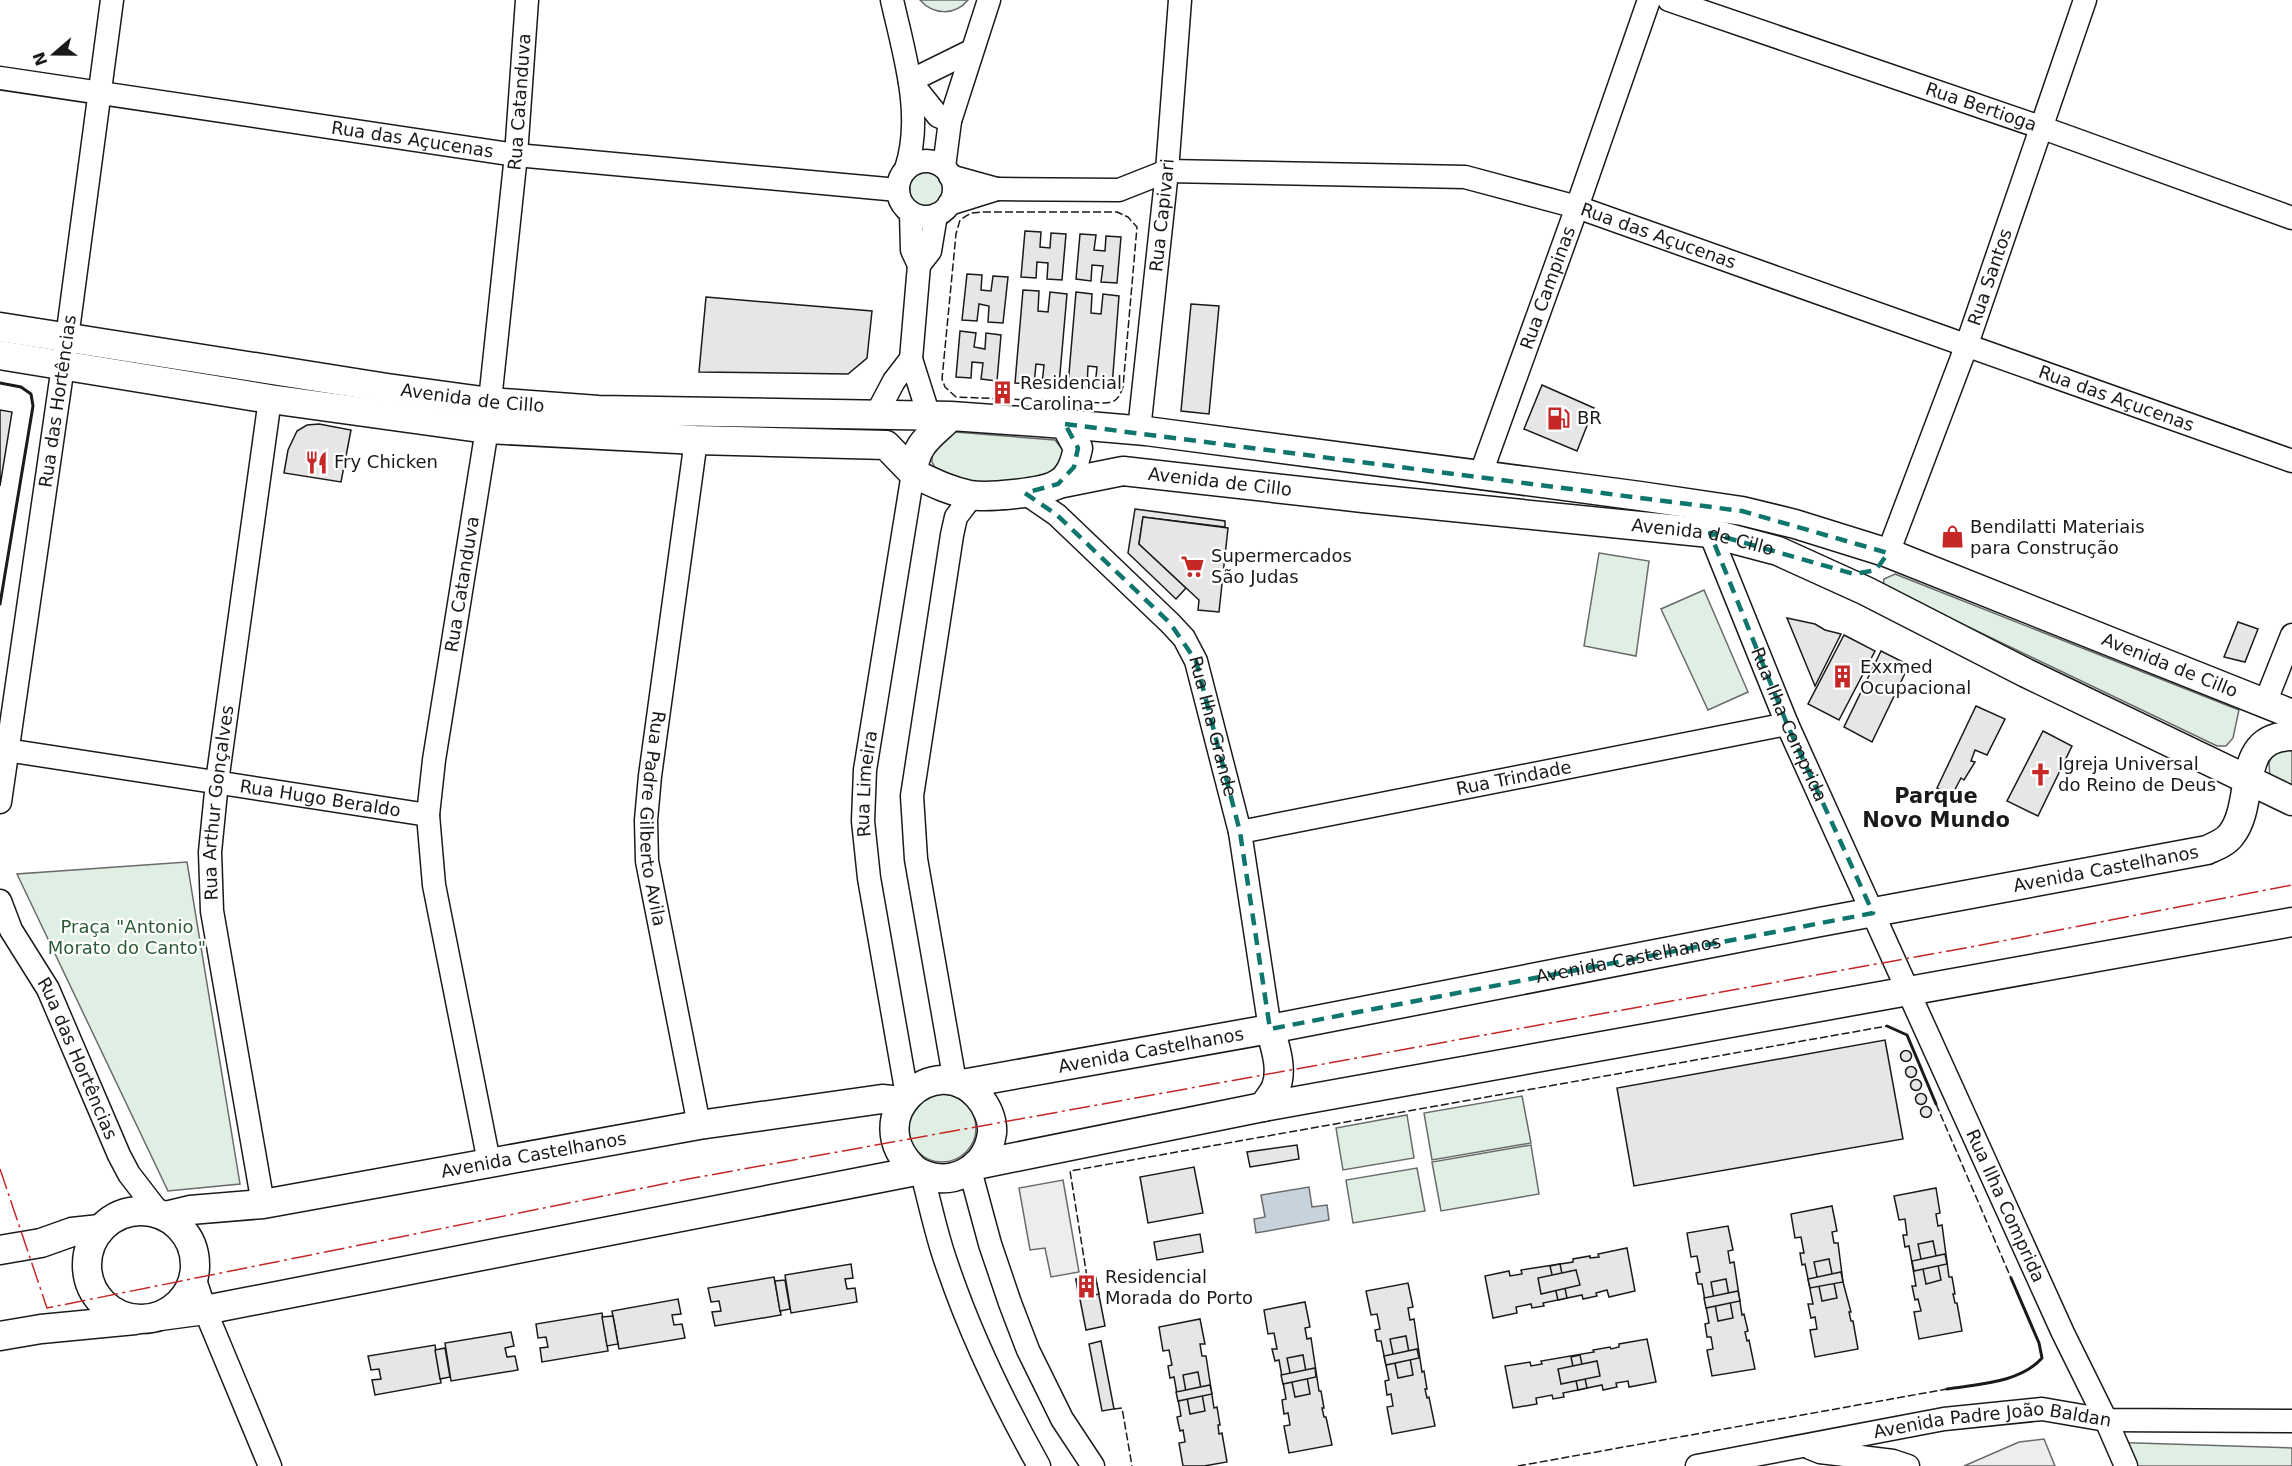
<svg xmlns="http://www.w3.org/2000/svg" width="2292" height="1466" viewBox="0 0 2292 1466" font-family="'DejaVu Sans',sans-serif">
	<rect width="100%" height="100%" fill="#fff"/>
	<g fill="#e0efe3" stroke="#6a6a6a" stroke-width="1.5">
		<path d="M 920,0 L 968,0 C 955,16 933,15 920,0 Z"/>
		<circle cx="925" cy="189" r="20"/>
		<polygon points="955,432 1055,440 1063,450 1062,467 1054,476 994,485 956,479 937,471 932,462 932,445"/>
		<polygon points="1599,553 1649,561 1636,656 1584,646"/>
		<polygon points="1895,574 2239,710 2233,738 2226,746 2217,746 1883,586 1884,579"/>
		<polygon points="1704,590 1748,692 1708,710 1661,609"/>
		<polygon points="2292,748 2292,794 2270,778 2269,763 2274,751"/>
		<polygon points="187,862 240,1184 168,1191 17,874"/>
		<circle cx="942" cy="1128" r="34"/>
		<polygon points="1522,1096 1531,1143 1432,1160 1424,1113"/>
		<polygon points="1407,1115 1414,1158 1343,1170 1336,1128"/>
		<polygon points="1531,1145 1539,1194 1441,1211 1432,1162"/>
		<polygon points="1417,1168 1425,1211 1353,1223 1346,1180"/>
		<polygon points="2105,1442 2292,1448 2292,1466 2115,1466"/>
	</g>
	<g fill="#ededed" stroke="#6a6a6a" stroke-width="1.5">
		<polygon points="1063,1180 1079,1272 1051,1277 1045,1248 1030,1250 1019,1188"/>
		<polygon points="2044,1439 2055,1466 1964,1466 2019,1442"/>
	</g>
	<polygon fill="#c6d2dc" stroke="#6a6a6a" stroke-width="1.5" points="1309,1187 1312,1207 1327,1205 1329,1220 1256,1233 1254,1219 1265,1217 1261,1195"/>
	<g fill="#e6e6e6" stroke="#1a1a1a" stroke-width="1.5">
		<polygon points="1025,231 1041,232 1040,247 1050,248 1051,233 1066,234 1062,280 1047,279 1048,263 1037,262 1036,278 1021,277"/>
		<polygon points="1080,234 1096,235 1094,250 1105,251 1106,236 1121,237 1117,283 1101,282 1103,266 1092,265 1091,281 1076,279"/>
		<polygon points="967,274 982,275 981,290 991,291 993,276 1008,277 1003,323 988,322 989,306 979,304 977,321 962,320"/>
		<polygon points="1023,290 1039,291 1038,311 1048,312 1050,292 1067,294 1059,385 1042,384 1044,365 1036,364 1034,385 1015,383"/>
		<polygon points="1076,292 1092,294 1091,313 1101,314 1103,294 1119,296 1112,387 1095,386 1097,367 1088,366 1087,387 1068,385"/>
		<polygon points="706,297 872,311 867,358 848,374 699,372"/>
		<polygon points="1191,304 1219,306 1209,414 1181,411"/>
		<polygon points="960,331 976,333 974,347 985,349 986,333 1001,335 997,381 981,379 983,363 972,362 971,378 956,377"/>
		<polygon points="1542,385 1594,408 1577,451 1524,429"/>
		<polygon points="997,388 1007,388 1006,399 997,398"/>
		<polygon points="0,410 12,412 0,486"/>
		<polygon points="319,424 351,430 341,482 284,473 288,450 297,431 307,425"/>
		<polygon points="1135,509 1225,521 1225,527 1143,517 1139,544 1186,588 1176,599 1128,553"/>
		<polygon points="1143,517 1228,528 1219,612 1198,610 1199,600 1139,544"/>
		<polygon points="1787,618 1815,624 1825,630 1841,634 1815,686"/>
		<polygon points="2238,622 2258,629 2245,662 2224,657"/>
		<polygon points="1844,635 1875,651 1839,720 1808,704"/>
		<polygon points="1881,651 1909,665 1872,742 1844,727"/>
		<polygon points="1976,706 2005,719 1987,755 1975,750 1971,761 1975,762 1964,780 1961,778 1951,797 1937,788"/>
		<polygon points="2043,731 2072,746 2038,816 2007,801"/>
		<polygon points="1885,1040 1903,1139 1634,1186 1617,1088"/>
		<circle cx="1906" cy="1056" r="5.5"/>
		<circle cx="1911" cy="1072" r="5.5"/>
		<circle cx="1916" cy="1085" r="5.5"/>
		<circle cx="1921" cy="1099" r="5.5"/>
		<circle cx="1926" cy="1112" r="5.5"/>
		<polygon points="1297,1145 1299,1159 1250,1167 1247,1152"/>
		<polygon points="1194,1167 1203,1213 1148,1223 1140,1177"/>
		<polygon points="1936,1188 1940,1213 1936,1214 1938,1226 1942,1225 1949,1277 1952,1277 1955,1294 1953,1294 1955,1303 1957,1303 1962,1331 1919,1339 1914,1312 1921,1311 1918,1299 1915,1300 1912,1286 1916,1286 1909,1246 1905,1247 1903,1235 1907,1235 1905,1219 1899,1220 1894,1196"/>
		<polygon points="1832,1206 1837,1231 1832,1232 1834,1243 1838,1243 1843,1282 1851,1312 1849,1312 1851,1321 1853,1321 1858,1349 1815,1357 1810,1330 1817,1329 1815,1317 1811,1318 1808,1304 1813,1304 1805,1264 1802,1265 1800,1253 1804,1253 1801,1237 1795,1238 1791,1214"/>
		<polygon points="1728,1226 1733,1250 1728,1251 1730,1263 1734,1262 1742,1315 1744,1314 1748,1331 1745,1332 1747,1341 1749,1340 1755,1369 1712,1376 1707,1350 1713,1349 1711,1337 1707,1337 1705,1324 1709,1323 1702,1284 1698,1284 1696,1273 1700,1272 1697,1256 1691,1257 1687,1233"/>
		<polygon points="1200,1234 1203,1252 1157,1260 1154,1242"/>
		<polygon points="1933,1241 1941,1280 1926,1284 1918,1244"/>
		<polygon points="1627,1248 1635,1291 1609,1297 1607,1290 1596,1293 1597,1296 1583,1299 1582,1295 1543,1303 1544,1306 1532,1308 1531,1304 1516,1307 1517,1313 1493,1318 1485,1276 1509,1271 1510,1276 1522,1274 1521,1270 1573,1262 1573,1259 1590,1256 1590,1258 1599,1257 1598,1254"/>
		<polygon points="1945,1254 1947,1264 1914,1271 1912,1261"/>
		<polygon points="1829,1259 1837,1298 1822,1301 1814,1262"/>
		<polygon points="851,1264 853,1278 845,1279 847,1289 855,1288 857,1302 791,1313 785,1275"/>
		<polygon points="1560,1264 1567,1298 1558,1300 1550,1266"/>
		<polygon points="1576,1270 1580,1285 1541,1294 1538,1278"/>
		<polygon points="1841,1272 1843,1282 1810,1288 1808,1279"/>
		<polygon points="1095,1275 1105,1326 1086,1330 1076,1279"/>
		<polygon points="1095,1275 1099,1294 1079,1299 1076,1279"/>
		<polygon points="774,1277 781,1315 715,1326 712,1312 721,1311 719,1301 711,1302 708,1288"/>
		<polygon points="1726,1279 1733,1318 1718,1321 1711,1282"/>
		<polygon points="785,1280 790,1309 780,1311 775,1281"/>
		<polygon points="1408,1283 1413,1307 1408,1308 1410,1320 1414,1319 1422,1372 1424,1371 1427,1389 1425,1389 1427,1398 1429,1397 1435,1426 1392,1434 1387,1407 1393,1406 1391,1394 1387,1395 1385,1381 1389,1380 1381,1341 1377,1341 1375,1330 1380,1329 1377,1314 1371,1315 1366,1291"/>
		<polygon points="1738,1291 1740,1301 1706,1308 1704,1298"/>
		<polygon points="678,1299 681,1314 672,1315 674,1325 682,1324 685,1338 619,1349 612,1311"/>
		<polygon points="1305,1302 1310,1327 1305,1328 1307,1339 1311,1338 1319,1391 1321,1391 1324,1408 1322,1408 1324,1417 1326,1417 1332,1445 1289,1453 1284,1426 1290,1425 1288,1413 1284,1414 1282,1400 1286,1399 1279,1360 1275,1361 1272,1349 1277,1349 1274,1333 1268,1334 1264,1310"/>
		<polygon points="602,1313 608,1351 542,1362 540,1348 548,1347 546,1337 538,1338 536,1324"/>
		<polygon points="613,1316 618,1344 607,1346 602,1317"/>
		<polygon points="1200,1319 1205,1344 1200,1344 1202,1356 1206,1356 1214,1408 1217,1407 1220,1425 1218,1425 1219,1434 1222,1433 1227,1462 1204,1466 1183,1466 1179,1443 1185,1442 1183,1430 1180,1431 1177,1417 1181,1416 1174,1377 1170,1378 1168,1366 1172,1365 1169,1350 1163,1351 1159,1327"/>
		<polygon points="511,1332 514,1346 505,1348 507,1357 515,1356 518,1370 451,1381 445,1343"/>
		<polygon points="1406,1336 1413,1375 1398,1378 1390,1339"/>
		<polygon points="1647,1339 1656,1382 1629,1387 1628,1381 1616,1383 1617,1387 1603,1390 1602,1385 1563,1393 1564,1397 1553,1399 1552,1395 1536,1398 1537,1404 1513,1408 1505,1366 1530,1362 1531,1366 1542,1364 1541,1361 1594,1352 1593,1350 1610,1347 1611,1349 1619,1347 1619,1344"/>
		<polygon points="1101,1341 1114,1409 1102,1411 1089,1344"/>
		<polygon points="435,1345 441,1383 375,1395 372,1380 381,1379 379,1369 371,1370 368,1356"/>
		<polygon points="445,1348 450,1377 440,1379 435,1350"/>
		<polygon points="1417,1349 1419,1358 1386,1365 1384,1356"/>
		<polygon points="1303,1355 1310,1394 1295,1397 1287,1358"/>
		<polygon points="1580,1355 1587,1388 1578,1390 1571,1357"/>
		<polygon points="1597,1361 1600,1376 1561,1384 1558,1369"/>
		<polygon points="1315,1368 1316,1377 1283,1384 1281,1375"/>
		<polygon points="1198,1372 1205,1411 1190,1414 1183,1375"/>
		<polygon points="1210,1385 1212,1394 1178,1401 1176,1392"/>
	</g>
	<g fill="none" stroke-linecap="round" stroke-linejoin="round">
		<defs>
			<g id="minor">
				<path d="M 892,0 C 904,54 924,115 906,169"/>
				<path id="s1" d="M 1669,0 L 2043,128 L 2292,218"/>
				<path id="s2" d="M 0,78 L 516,155 L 898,190"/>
				<polyline points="910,81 971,51"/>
				<polyline points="910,81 938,116 950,121"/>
				<circle cx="926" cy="189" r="28"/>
				<polyline points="944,167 950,121 989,0"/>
				<path id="s3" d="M 997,189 L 1119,190 L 1167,171 L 1465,177 L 1577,207 L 2292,461"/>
				<polyline points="949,204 997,189 950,176"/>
				<polyline points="911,213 912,250 919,265 911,359 929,416"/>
				<polyline points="919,265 930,251 936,215"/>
				<polyline points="876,415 894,381 911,359"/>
				<path id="s4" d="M 1139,430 L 1167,171 L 1180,0"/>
				<path id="s5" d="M 696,440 L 650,776 L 646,820 L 647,861 L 699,1125"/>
				<path id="s6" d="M 1480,476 L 1577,207 L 1649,0"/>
				<path id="s7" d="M 1025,493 L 1057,515 L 1170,623 L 1184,638 L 1196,661 L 1240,832 L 1270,1029"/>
				<path id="s8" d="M 1710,533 L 1787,724 L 2063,1333 L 2106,1420 L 2126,1466"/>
				<path id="s9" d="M 1888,553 L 1966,347 L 2085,0"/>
				<polyline points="2265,703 2292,635"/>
				<path id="s10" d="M 0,749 L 428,815"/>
				<path id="s11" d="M 0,802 L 67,338 L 112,0"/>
				<path id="s12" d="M 1240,832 L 1787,724"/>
				<path id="s13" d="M 0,901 L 11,930 L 48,989 L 119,1155 L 129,1174 L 159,1213"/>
				<polyline points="955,1082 916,859 912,796 952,535 956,517 972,496"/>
				<path id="s14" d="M 907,1095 L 869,878 L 863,821 L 865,770 L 913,473"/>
				<path id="s15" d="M 489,1162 L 434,885 L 428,815 L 434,760 L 487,429 L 516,155 L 527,0"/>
				<polyline points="970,1170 990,1244 1010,1303 1028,1350 1062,1419 1093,1466"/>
				<path d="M 922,1174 C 930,1203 936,1234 946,1262 C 970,1334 1002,1400 1039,1466"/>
				<path id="s16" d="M 263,1204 L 212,911 L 210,852 L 217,782 L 270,399"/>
				<polyline points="194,1277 205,1310 270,1466"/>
				<polyline points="1810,1448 1820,1452 1893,1461 1908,1466"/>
				<path id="s17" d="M 1697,1466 L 1944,1419 L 2042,1409 L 2106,1420 L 2292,1421"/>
			</g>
			<g id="major">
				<path id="s18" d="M 0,327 L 387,388 L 490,402 L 598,410 L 951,416 L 1065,424 L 1078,448 C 1075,462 1071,476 1058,484 C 1043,493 987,498 970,495 C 949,491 932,482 913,473 C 915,443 931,436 951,416"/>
				<polyline points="0,355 270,399 487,429 696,440 886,445 913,473"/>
				<path id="s19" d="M 1065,424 L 1146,431 L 1640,496 L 1742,511 L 1795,524 L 1888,553 L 2292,714"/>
				<path id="s20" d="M 1058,484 L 1123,471 L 1363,498 L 1710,533 L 1778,551 L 1866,591 L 2026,673 L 2292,801"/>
				<path id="s21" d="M 962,1084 L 1270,1029 L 1820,922 L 2207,850 C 2216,846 2226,842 2231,835 C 2257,803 2233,736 2292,736"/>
				<path d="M 1263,1107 C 1267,1101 1274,1093 1276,1087 C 1283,1069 1275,1046 1270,1029"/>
				<polyline points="976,1165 1263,1107 2292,922"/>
				<circle cx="141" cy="1265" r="54"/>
				<path id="s22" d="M 165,1216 L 190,1210 L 263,1204 L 699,1125 L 882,1099 L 903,1101"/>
				<polyline points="0,1250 41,1243 72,1232 100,1229"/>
				<path d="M 160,1316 L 205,1310 L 916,1171 C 949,1190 987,1170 992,1133 C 993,1120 987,1106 978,1096 C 936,1048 856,1117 916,1171"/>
				<polyline points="0,1336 41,1329 135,1320"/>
			</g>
		</defs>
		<use href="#minor" stroke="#1a1a1a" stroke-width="25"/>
		<use href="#major" stroke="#1a1a1a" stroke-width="31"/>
		<use href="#minor" stroke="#fff" stroke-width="22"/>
		<use href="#major" stroke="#fff" stroke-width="28"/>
		<g stroke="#1a1a1a" stroke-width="1.5" stroke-dasharray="8 3" stroke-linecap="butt">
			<path d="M 983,212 L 1117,212 L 1128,217 L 1137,227 L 1123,387 C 1119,398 1116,403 1104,403 L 956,397 L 945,387 L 942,379 L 956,234 L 960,220 L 971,213 Z"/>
			<polyline points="1936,1104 2011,1278"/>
			<polyline points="1087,1277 1070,1171 1887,1026"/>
			<polyline points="1114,1409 1122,1408 1132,1466"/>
			<polyline points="1518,1466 1947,1389"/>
		</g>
		<g stroke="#1a1a1a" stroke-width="3">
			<polyline points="0,383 21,387 31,394 33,406 0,604"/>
			<polyline points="1887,1026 1907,1035 1936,1104"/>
			<path d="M 1947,1389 C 1978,1384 2020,1383 2042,1358 L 2039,1343 L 2011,1278"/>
		</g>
		<polyline stroke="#c62828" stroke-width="1.5" stroke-dasharray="21 4.5 3 4.5" stroke-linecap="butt" points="0,1169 47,1308 688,1179 1976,946 2292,885"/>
	</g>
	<path fill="none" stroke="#0f766e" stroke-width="4.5" stroke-dasharray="12 8" stroke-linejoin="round" d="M 1065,424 L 1742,511 L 1888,553 L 1876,570 L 1854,574 L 1710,533 L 1787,724 L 1873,913 L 1270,1029 L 1240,832 L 1196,661 L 1170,623 L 1057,515 L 1025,493 L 1058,484 L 1074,467 L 1078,448 Z"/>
	<defs>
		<symbol id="building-bare" viewBox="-9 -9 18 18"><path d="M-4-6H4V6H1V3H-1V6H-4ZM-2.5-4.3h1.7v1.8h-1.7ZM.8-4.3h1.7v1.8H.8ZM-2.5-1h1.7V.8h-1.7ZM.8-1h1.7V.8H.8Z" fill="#c62828" stroke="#fff" stroke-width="2.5" paint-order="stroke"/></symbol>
		<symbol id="fuel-bare" viewBox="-9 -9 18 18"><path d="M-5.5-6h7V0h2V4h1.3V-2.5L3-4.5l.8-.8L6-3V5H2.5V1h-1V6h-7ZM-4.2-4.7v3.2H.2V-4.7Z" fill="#c62828" stroke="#fff" stroke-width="2.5" paint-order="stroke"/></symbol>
		<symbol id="restaurant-bare" viewBox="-9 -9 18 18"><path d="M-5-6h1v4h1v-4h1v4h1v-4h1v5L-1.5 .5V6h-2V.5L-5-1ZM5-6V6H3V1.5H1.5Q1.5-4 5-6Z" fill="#c62828" stroke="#fff" stroke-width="2.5" paint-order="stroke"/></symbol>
		<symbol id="shop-bare" viewBox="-9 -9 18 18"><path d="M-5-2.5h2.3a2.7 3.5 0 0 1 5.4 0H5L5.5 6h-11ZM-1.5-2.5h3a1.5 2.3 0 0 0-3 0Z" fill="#c62828" stroke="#fff" stroke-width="2.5" paint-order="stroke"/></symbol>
		<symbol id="supermarket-bare" viewBox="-9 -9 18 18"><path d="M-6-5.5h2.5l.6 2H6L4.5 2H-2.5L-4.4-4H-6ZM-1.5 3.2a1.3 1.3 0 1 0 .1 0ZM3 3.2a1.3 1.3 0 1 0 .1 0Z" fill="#c62828" stroke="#fff" stroke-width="2.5" paint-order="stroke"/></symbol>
		<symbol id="church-bare" viewBox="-9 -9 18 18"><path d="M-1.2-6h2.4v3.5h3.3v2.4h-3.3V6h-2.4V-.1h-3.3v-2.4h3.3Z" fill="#c62828" stroke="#fff" stroke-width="2.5" paint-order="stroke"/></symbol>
	</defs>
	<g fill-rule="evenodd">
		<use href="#building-bare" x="986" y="376" width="33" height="33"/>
		<use href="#fuel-bare" x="1542" y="402" width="33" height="33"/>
		<use href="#restaurant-bare" x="300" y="446" width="33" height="33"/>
		<use href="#shop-bare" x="1936" y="520" width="33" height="33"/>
		<use href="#supermarket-bare" x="1176" y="550" width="33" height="33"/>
		<use href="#building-bare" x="1826" y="660" width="33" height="33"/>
		<use href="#church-bare" x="2024" y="758" width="33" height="33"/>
		<use href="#building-bare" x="1070" y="1270" width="33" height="33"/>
	</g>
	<g text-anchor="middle" stroke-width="4.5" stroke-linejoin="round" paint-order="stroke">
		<g font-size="18" fill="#1a1a1a" stroke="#fff">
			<text dy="6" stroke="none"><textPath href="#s15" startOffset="1072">Rua Catanduva</textPath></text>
			<text dy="6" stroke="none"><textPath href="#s1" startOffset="330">Rua Bertioga</textPath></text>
			<text dy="6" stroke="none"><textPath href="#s2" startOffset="417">Rua das Açucenas</textPath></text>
			<text dy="6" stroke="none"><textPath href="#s4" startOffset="216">Rua Capivari</textPath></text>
			<text dy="6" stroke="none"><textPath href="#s3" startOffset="674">Rua das Açucenas</textPath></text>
			<text dy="6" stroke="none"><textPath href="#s9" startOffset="294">Rua Santos</textPath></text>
			<text dy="6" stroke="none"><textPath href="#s6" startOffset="200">Rua Campinas</textPath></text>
			<text dy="6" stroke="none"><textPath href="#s18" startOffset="478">Avenida de Cillo</textPath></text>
			<text dy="6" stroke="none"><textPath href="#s3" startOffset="1160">Rua das Açucenas</textPath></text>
			<text dy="6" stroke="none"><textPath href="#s11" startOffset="405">Rua das Hortências</textPath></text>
			<text dy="6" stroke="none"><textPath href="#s20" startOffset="164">Avenida de Cillo</textPath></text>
			<text dy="6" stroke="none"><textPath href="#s20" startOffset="650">Avenida de Cillo</textPath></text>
			<text dy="6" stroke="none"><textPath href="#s15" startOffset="586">Rua Catanduva</textPath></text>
			<text dy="6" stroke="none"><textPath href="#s19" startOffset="1138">Avenida de Cillo</textPath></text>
			<text dy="6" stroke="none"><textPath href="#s8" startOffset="207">Rua Ilha Comprida</textPath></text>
			<text dy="6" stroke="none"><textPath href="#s7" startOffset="309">Rua Ilha Grande</textPath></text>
			<text dy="6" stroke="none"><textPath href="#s12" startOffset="279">Rua Trindade</textPath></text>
			<text dy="6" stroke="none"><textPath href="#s14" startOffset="315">Rua Limeira</textPath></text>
			<text dy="6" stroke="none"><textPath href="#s10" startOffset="324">Rua Hugo Beraldo</textPath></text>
			<text dy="6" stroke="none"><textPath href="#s16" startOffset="406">Rua Arthur Gonçalves</textPath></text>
			<text dy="6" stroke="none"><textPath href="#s5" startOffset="382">Rua Padre Gilberto Avila</textPath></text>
			<text dy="6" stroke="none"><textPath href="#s21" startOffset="1164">Avenida Castelhanos</textPath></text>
			<text dy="6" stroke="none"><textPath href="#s21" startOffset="678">Avenida Castelhanos</textPath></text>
			<text dy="6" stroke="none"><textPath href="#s21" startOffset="192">Avenida Castelhanos</textPath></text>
			<text dy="6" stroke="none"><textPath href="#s13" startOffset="176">Rua das Hortências</textPath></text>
			<text dy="6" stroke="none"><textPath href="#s22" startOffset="374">Avenida Castelhanos</textPath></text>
			<text dy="6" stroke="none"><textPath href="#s8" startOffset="735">Rua Ilha Comprida</textPath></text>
			<text dy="6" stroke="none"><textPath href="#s17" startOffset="300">Avenida Padre João Baldan</textPath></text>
		</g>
		<g font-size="18" fill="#1a1a1a" stroke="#fff" text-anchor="start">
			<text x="1020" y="389">Residencial<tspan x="1020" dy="21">Carolina</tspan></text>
			<text x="1577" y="424">BR</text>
			<text x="334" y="468">Fry Chicken</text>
			<text x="1970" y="533">Bendilatti Materiais<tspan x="1970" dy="21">para Construção</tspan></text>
			<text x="1211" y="562">Supermercados<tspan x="1211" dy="21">São Judas</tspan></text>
			<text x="1860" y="673">Exxmed<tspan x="1860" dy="21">Ocupacional</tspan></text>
			<text x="2058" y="770">Igreja Universal<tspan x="2058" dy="21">do Reino de Deus</tspan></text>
			<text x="1105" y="1283">Residencial<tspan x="1105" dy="21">Morada do Porto</tspan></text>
		</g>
		<g font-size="18" fill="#2b5a34" stroke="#fff">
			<text x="127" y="933">Praça "Antonio<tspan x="127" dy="21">Morato do Canto"</tspan></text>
		</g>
		<g font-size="21" font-weight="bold" fill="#1a1a1a" stroke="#fff">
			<text x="1936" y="803">Parque<tspan x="1936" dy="24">Novo Mundo</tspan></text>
		</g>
	</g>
	<g transform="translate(54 54) rotate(250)" stroke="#ffffff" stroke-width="4.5" paint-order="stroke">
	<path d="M0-4.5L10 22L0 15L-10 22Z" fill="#1a1a1a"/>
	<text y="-9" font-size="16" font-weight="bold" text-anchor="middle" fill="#1a1a1a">N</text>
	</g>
</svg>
